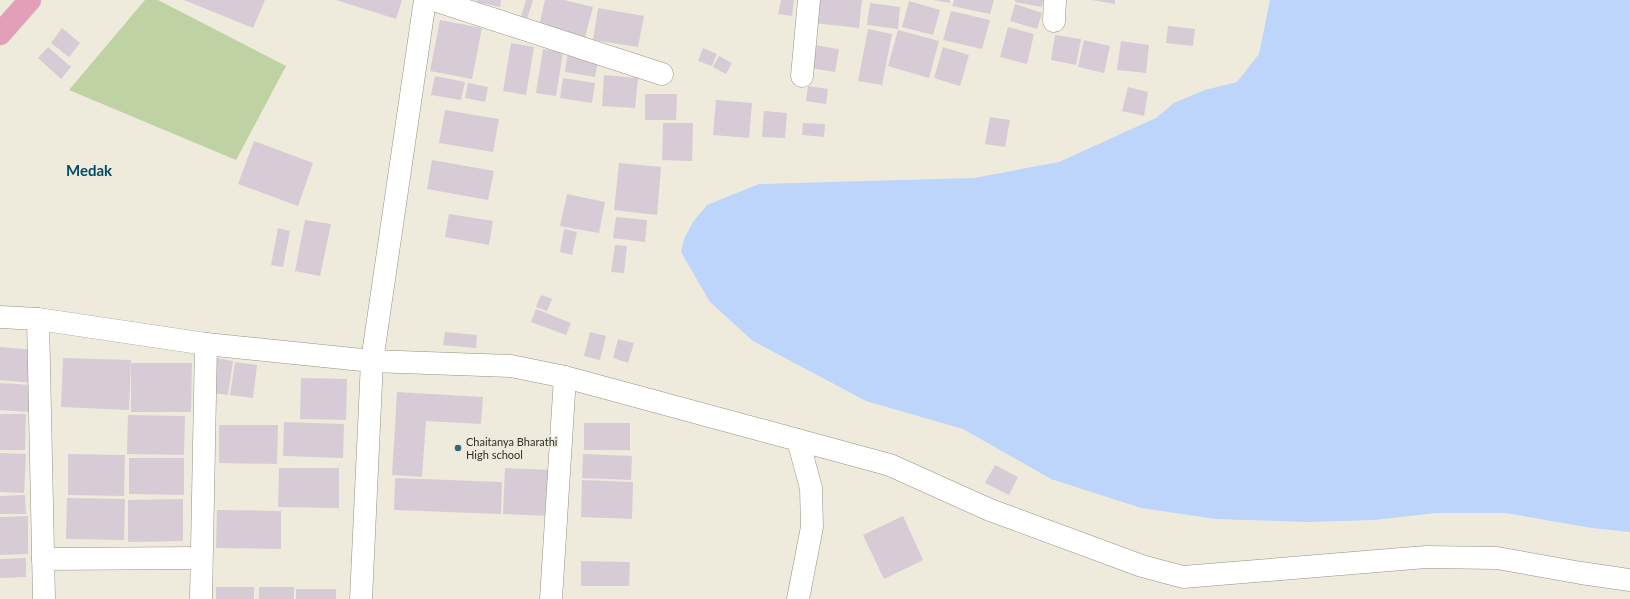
<svg xmlns="http://www.w3.org/2000/svg" width="1630" height="599" viewBox="0 0 1630 599" font-family="Lato,sans-serif">
	<rect width="100%" height="100%" fill="#eeebdc"/>
	<polygon fill="#bfd2a4" points="145,0 158,0 286,66 236,160 69,90"/>
	<polygon fill="#bdd4fb" points="1270,0 1630,0 1630,532 1592,528 1506,513 1436,513 1374,520 1309,522 1216,519 1141,508 1051,479 963,429 866,401 753,341 710,302 681,252 684,239 693,222 707,205 759,184 974,178 1059,162 1156,118 1174,103 1205,90 1237,82 1259,54"/>
	<g fill="#d7cbd6">
		<polygon points="184,0 265,0 253,28"/>
		<polygon points="336,0 402,0 396,19"/>
		<polygon points="477,0 501,0 500,7 477,2"/>
		<polygon points="526,0 533,0 527,19 521,17"/>
		<polygon points="545,0 564,0 593,7 585,37 539,26"/>
		<polygon points="781,0 794,0 792,16 778,14"/>
		<polygon points="817,0 862,0 859,28 814,23"/>
		<polygon points="933,0 950,0 950,3"/>
		<polygon points="954,0 994,0 990,14 952,6"/>
		<polygon points="1015,0 1043,0 1042,7 1015,2"/>
		<polygon points="1092,0 1115,0 1115,4"/>
		<polygon points="909,1 940,10 933,35 902,27"/>
		<polygon points="870,3 900,7 898,29 867,25"/>
		<polygon points="1015,4 1042,13 1037,29 1010,21"/>
		<polygon points="598,8 644,16 638,47 593,40"/>
		<polygon points="951,11 990,20 982,49 943,40"/>
		<polygon points="440,20 482,28 472,79 430,71"/>
		<polygon points="1168,26 1195,29 1193,46 1166,43"/>
		<polygon points="1008,27 1034,34 1027,64 1000,57"/>
		<polygon points="62,28 80,43 69,57 51,43"/>
		<polygon points="868,29 892,34 882,85 858,81"/>
		<polygon points="898,30 939,41 929,78 888,66"/>
		<polygon points="1055,35 1081,39 1076,65 1051,60"/>
		<polygon points="1084,40 1110,46 1104,73 1078,67"/>
		<polygon points="1121,41 1149,45 1146,73 1117,70"/>
		<polygon points="511,43 534,47 526,95 503,91"/>
		<polygon points="814,45 839,49 835,72 811,68"/>
		<polygon points="48,47 71,67 61,79 38,58"/>
		<polygon points="943,47 969,55 960,86 934,78"/>
		<polygon points="703,48 717,54 712,66 698,61"/>
		<polygon points="543,49 563,52 556,96 536,93"/>
		<polygon points="568,52 599,56 595,77 565,72"/>
		<polygon points="719,56 732,63 726,74 713,67"/>
		<polygon points="604,75 638,78 635,108 602,106"/>
		<polygon points="435,76 465,82 461,100 431,95"/>
		<polygon points="563,78 595,83 592,103 560,98"/>
		<polygon points="468,83 488,87 485,102 465,98"/>
		<polygon points="808,86 828,89 826,104 806,101"/>
		<polygon points="1128,87 1148,92 1144,116 1122,111"/>
		<polygon points="645,94 677,94 676,120 645,120"/>
		<polygon points="716,100 752,103 749,138 713,135"/>
		<polygon points="445,110 499,119 493,152 439,143"/>
		<polygon points="764,111 787,113 785,138 762,137"/>
		<polygon points="990,117 1010,120 1005,147 985,144"/>
		<polygon points="663,123 693,123 692,161 662,160"/>
		<polygon points="803,123 825,124 824,137 802,135"/>
		<polygon points="254,141 313,163 298,206 238,184"/>
		<polygon points="432,160 494,171 488,200 427,189"/>
		<polygon points="619,163 661,167 657,215 614,210"/>
		<polygon points="567,194 605,202 599,233 560,226"/>
		<polygon points="449,214 493,221 489,245 445,237"/>
		<polygon points="616,217 647,220 645,242 613,238"/>
		<polygon points="305,220 331,224 320,276 295,271"/>
		<polygon points="278,228 290,231 283,267 271,265"/>
		<polygon points="564,229 577,232 572,255 560,252"/>
		<polygon points="615,245 627,246 624,273 611,272"/>
		<polygon points="541,295 552,299 547,311 536,307"/>
		<polygon points="536,309 571,323 566,335 531,322"/>
		<polygon points="445,332 477,335 476,348 443,345"/>
		<polygon points="590,332 606,336 600,360 584,356"/>
		<polygon points="618,339 634,343 628,363 613,358"/>
		<polygon points="0,347 36,350 32,383 0,380"/>
		<polygon points="211,357 233,361 228,395 205,392"/>
		<polygon points="63,358 131,360 129,410 61,407"/>
		<polygon points="235,362 257,365 253,398 230,395"/>
		<polygon points="131,363 192,363 191,412 131,412"/>
		<polygon points="301,378 347,379 346,420 300,419"/>
		<polygon points="0,383 32,385 30,412 0,410"/>
		<polygon points="397,392 483,397 481,424 426,421 422,477 392,475"/>
		<polygon points="0,414 26,414 25,450 0,450"/>
		<polygon points="128,415 185,416 184,455 127,454"/>
		<polygon points="284,422 344,424 343,458 283,456"/>
		<rect x="584" y="423" width="46" height="27"/>
		<polygon points="219,425 278,425 277,464 219,463"/>
		<polygon points="0,453 26,454 24,493 0,492"/>
		<polygon points="68,454 125,455 124,496 68,495"/>
		<polygon points="583,454 632,456 631,480 582,478"/>
		<polygon points="129,458 184,458 184,495 129,494"/>
		<polygon points="995,465 1018,477 1009,495 985,483"/>
		<polygon points="279,468 339,468 339,508 278,507"/>
		<polygon points="505,468 553,470 551,516 503,514"/>
		<polygon points="395,478 502,482 501,514 394,510"/>
		<polygon points="582,480 633,482 632,519 581,517"/>
		<polygon points="25,495 26,514 0,514 0,496"/>
		<polygon points="67,498 125,499 124,540 66,539"/>
		<polygon points="183,499 183,541 128,542 128,500"/>
		<polygon points="217,510 281,511 281,549 216,548"/>
		<polygon points="28,516 28,554 0,555 0,517"/>
		<polygon points="903,516 923,560 884,579 863,535"/>
		<polygon points="26,558 26,577 0,578 0,559"/>
		<polygon points="581,561 630,562 629,586 581,586"/>
		<rect x="216" y="587" width="38" height="12"/>
		<rect x="259" y="587" width="35" height="12"/>
		<rect x="296" y="589" width="40" height="10"/>
	</g>
	<g fill="none" stroke-linecap="round" stroke-linejoin="round">
		<defs>
			<g id="minor">
				<polyline points="425,0 372,361 511,366 565,377 798,440 811,488 812,527 798,599"/>
				<polyline points="434,0 662,74"/>
				<polyline points="1054,21 1055,0"/>
				<polyline points="802,76 809,0"/>
				<polyline points="0,317 38,319 206,344 372,361 361,599"/>
				<polyline points="38,319 44,599"/>
				<polyline points="798,440 890,465 990,510 1142,566 1183,577 1426,557 1497,558 1581,573 1630,580"/>
				<polyline points="43,559 201,558"/>
				<polyline points="201,599 206,344"/>
				<polyline points="551,599 565,377"/>
			</g>
			<polyline id="trunk" points="0,34 30,0"/>
		</defs>
		<use href="#minor" stroke="#959284" stroke-width="23"/>
		<use href="#trunk" stroke="#cdcdcb" stroke-width="23"/>
		<use href="#minor" stroke="#fff" stroke-width="22"/>
		<use href="#trunk" stroke="#e29fb7" stroke-width="22"/>
	</g>
	<circle fill="#2f6680" stroke="#eeebdc" stroke-width="1.5" cx="458" cy="448" r="4"/>
	<g text-anchor="middle" stroke-width="3" stroke-linejoin="round" paint-order="stroke">
		<g font-size="11" fill="#2f2e28" stroke="#eeebdc" text-anchor="start">
			<text x="466" y="446">Chaitanya Bharathi<tspan x="466" dy="13">High school</tspan></text>
		</g>
		<g font-size="15" font-weight="bold" fill="#004b68" stroke="#eeebdc">
			<text x="89" y="176">Medak</text>
		</g>
	</g>
</svg>
